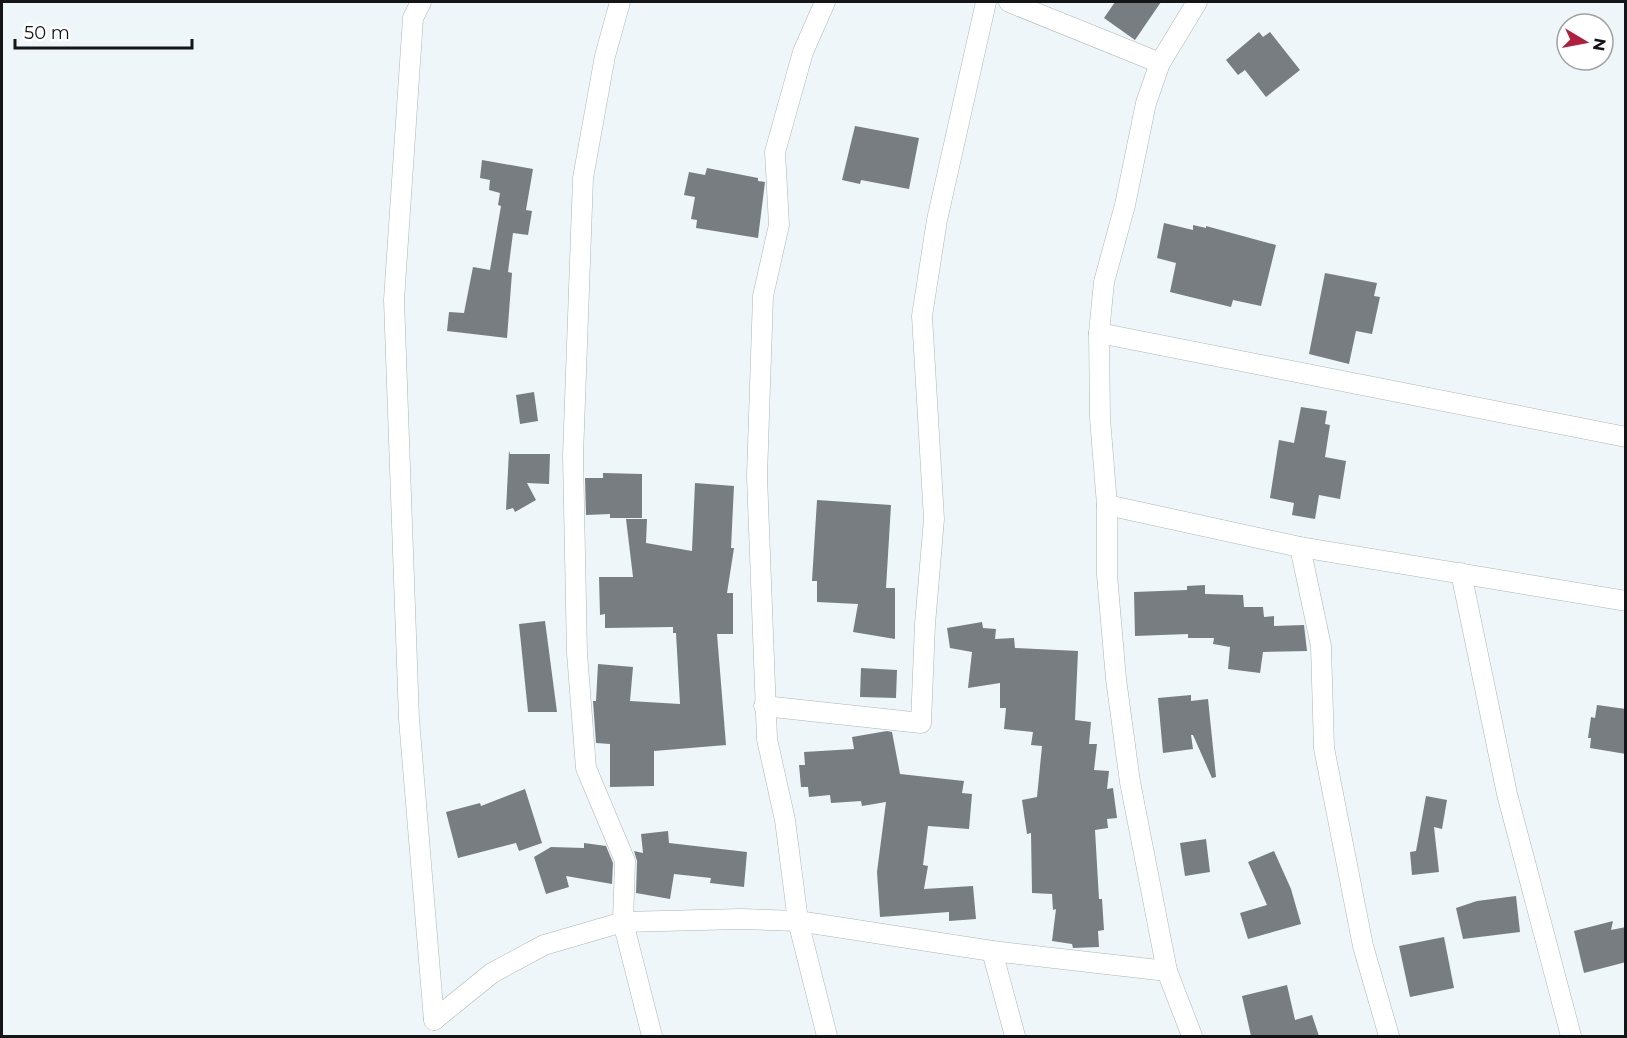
<svg xmlns="http://www.w3.org/2000/svg" width="1627" height="1038" viewBox="0 0 1627 1038" font-family="Montserrat,sans-serif">
	<rect width="100%" height="100%" fill="#eef6f9"/>
	<g fill="#777d80">
		<polygon points="1115,2 1161,2 1135,40 1104,18"/>
		<polygon points="1259,32 1263,37 1270,32 1300,70 1266,97 1245,70 1238,75 1226,60"/>
		<polygon points="855,126 919,138 909,189 861,180 860,184 842,180"/>
		<polygon points="482,160 533,169 526,210 532,211 528,235 513,233 508,272 512,273 507,338 447,331 449,312 464,313 473,267 490,270 501,206 498,205 500,193 489,190 490,180 480,178"/>
		<polygon points="707,168 758,178 758,181 765,182 758,238 696,228 697,220 691,219 695,197 684,195 689,172 705,175"/>
		<polygon points="1164,223 1193,230 1193,225 1206,228 1206,226 1276,245 1261,306 1233,300 1231,307 1170,292 1176,263 1157,258"/>
		<polygon points="1325,273 1377,283 1374,296 1380,297 1372,334 1356,331 1349,364 1309,354"/>
		<polygon points="534,392 538,421 520,424 516,395"/>
		<polygon points="1301,407 1327,411 1325,424 1330,425 1325,457 1346,461 1340,499 1319,495 1315,519 1292,515 1294,503 1270,498 1279,440 1294,443"/>
		<polygon points="509,451 510,454 550,454 549,484 527,483 536,500 515,512 513,508 506,510"/>
		<polygon points="603,473 642,474 642,518 610,518 610,514 586,515 585,478 603,478"/>
		<polygon points="695,483 734,486 731,548 734,548 727,593 733,593 733,634 717,634 726,745 654,751 654,786 610,787 610,744 596,743 593,701 596,701 598,664 633,667 630,701 680,704 676,633 673,633 673,627 605,628 605,614 600,615 599,577 633,577 626,519 647,519 646,543 692,551"/>
		<polygon points="817,500 891,505 886,588 895,588 895,639 853,632 858,604 817,602 817,581 812,581"/>
		<polygon points="1205,585 1205,594 1243,595 1244,607 1263,607 1264,617 1274,616 1274,626 1304,625 1307,651 1263,652 1260,673 1228,669 1230,647 1213,644 1214,638 1188,638 1188,634 1135,636 1134,592 1187,590 1187,586"/>
		<polygon points="545,621 557,712 528,712 519,624"/>
		<polygon points="982,622 983,628 996,629 995,639 1014,638 1015,648 1078,651 1075,720 1091,722 1089,744 1097,744 1094,770 1109,771 1107,789 1113,788 1117,818 1107,819 1108,828 1095,830 1099,899 1102,899 1104,930 1098,931 1099,947 1073,948 1072,944 1052,941 1056,909 1053,910 1052,894 1032,893 1031,833 1027,834 1022,800 1037,797 1042,746 1031,745 1033,732 1004,729 1006,708 1000,708 1000,683 968,688 972,652 950,648 947,628"/>
		<polygon points="861,668 897,670 896,698 860,697"/>
		<polygon points="1191,695 1191,701 1208,699 1216,777 1212,778 1193,735 1191,735 1193,749 1163,753 1158,698"/>
		<polygon points="1597,705 1626,709 1626,754 1590,748 1591,738 1588,738 1591,717 1595,718"/>
		<polygon points="887,731 892,732 900,774 964,781 962,793 972,794 969,829 928,826 923,865 928,866 924,889 973,886 976,919 949,921 949,912 880,917 877,872 886,802 862,806 861,801 831,803 830,795 809,797 808,787 801,787 799,765 805,765 804,752 854,749 852,737"/>
		<polygon points="525,789 542,843 519,851 516,843 458,858 446,812 480,803 481,806"/>
		<polygon points="1426,796 1447,800 1442,829 1434,827 1439,872 1412,875 1410,852 1416,851"/>
		<polygon points="668,831 669,843 747,852 744,887 710,883 711,878 674,874 670,899 636,893 637,861 634,851 643,853 641,834"/>
		<polygon points="1206,839 1210,872 1185,876 1180,843"/>
		<polygon points="584,843 606,846 613,863 612,884 566,876 569,887 546,894 534,857 551,847 584,848"/>
		<polygon points="1274,851 1291,889 1301,924 1248,939 1240,913 1267,905 1248,862"/>
		<polygon points="1516,896 1520,932 1463,939 1456,908 1477,901"/>
		<polygon points="1613,921 1611,930 1626,927 1626,962 1584,973 1574,931"/>
		<polygon points="1444,937 1454,988 1410,997 1399,946"/>
		<polygon points="1287,985 1295,1020 1312,1015 1319,1036 1251,1036 1242,996"/>
	</g>
	<g fill="none" stroke-linecap="round" stroke-linejoin="round">
		<defs>
			<g id="street">
				<polyline points="421,2 413,18 394,300 409,719 434,1020"/>
				<polyline points="620,2 605,56 583,178 573,456 577,653 586,768 625,861 623,922 652,1036"/>
				<polyline points="825,2 803,52 775,152 779,225 763,296 757,476 767,739 785,820 798,921 827,1036"/>
				<polyline points="1009,2 1160,63"/>
				<polyline points="1099,333 1626,437"/>
				<polyline points="1107,505 1300,547 1626,601"/>
				<polyline points="1300,547 1321,646 1324,748 1363,946 1389,1036"/>
				<polyline points="1461,573 1507,794 1571,1036"/>
				<polyline points="764,706 921,723 925,624 934,519 922,316 937,220 986,2"/>
				<polyline points="992,951 1015,1036"/>
				<polyline points="434,1020 492,973 544,945 623,922 741,919 798,921 992,951 1167,971"/>
				<polyline points="1192,1036 1167,971 1130,782 1116,679 1107,575 1107,505 1100,418 1099,333 1104,282 1125,205 1146,103 1160,63 1197,2"/>
			</g>
		</defs>
		<use href="#street" stroke="#aeb5b8" stroke-width="21"/>
		<use href="#street" stroke="#fff" stroke-width="20"/>
	</g>
	<rect width="1627" height="1038" fill="none" stroke="#131517" stroke-width="6"/>
	<g transform="translate(1585 42) rotate(100)"><circle r="28" fill="#ffffff" stroke="#a1a1a2" stroke-width="1.5"/>
	<path d="M0-4.5L10 22L0 15L-10 22Z" fill="#b11e3f"/>
	<text y="-9" font-size="16" font-weight="bold" text-anchor="middle" fill="#131517">N</text>
	</g>
	<path d="M15 39v9h177v-9" fill="none" stroke="#131517" stroke-width="3"/>
	<text x="24" y="39" font-size="18" fill="#131517" stroke="#ffffff" stroke-width="4.5" paint-order="stroke">50 m</text>
</svg>
